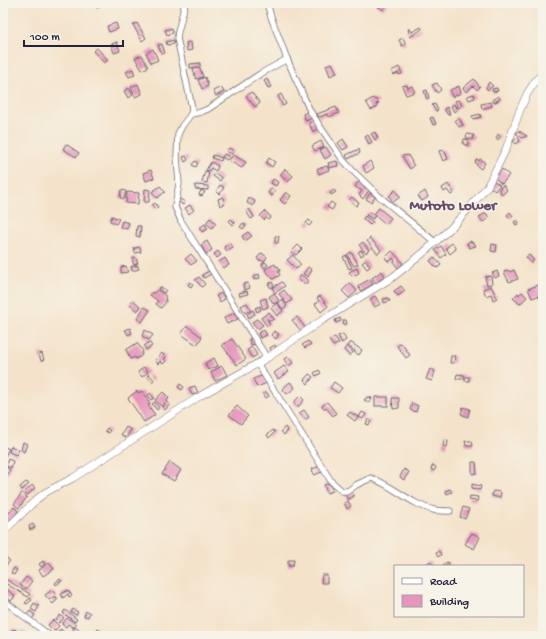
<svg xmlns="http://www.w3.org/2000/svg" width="546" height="639" viewBox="0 0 546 639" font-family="'Gochi Hand',sans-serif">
	<rect width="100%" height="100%" fill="#f7f3e8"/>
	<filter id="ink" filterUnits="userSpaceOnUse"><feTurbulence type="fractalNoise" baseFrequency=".025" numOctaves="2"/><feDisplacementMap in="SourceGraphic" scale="8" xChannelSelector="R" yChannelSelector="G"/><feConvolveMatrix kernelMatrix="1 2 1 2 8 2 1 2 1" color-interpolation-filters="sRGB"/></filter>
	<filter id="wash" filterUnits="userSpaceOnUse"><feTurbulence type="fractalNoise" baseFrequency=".012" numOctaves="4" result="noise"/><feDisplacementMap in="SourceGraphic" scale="16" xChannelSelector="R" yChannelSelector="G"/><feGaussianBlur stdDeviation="0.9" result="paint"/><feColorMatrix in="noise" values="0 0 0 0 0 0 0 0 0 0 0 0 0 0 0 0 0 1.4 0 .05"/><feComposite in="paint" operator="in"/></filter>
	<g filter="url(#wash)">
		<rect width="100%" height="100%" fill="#f4e3ca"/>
		<g id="blocks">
			<g fill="#e696bd">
				<polygon points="96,3 103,3 104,4 97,8 95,4"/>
				<polygon points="377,3 388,3 383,10 376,5"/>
				<polygon points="116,23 118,29 109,32 107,26"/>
				<polygon points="137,23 146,38 142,41 133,25"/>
				<polygon points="421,27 422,29 410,37 408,29 410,29 412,32"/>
				<polygon points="172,28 173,33 167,35 165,30"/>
				<polygon points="403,38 406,44 402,46 399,40"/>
				<polygon points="174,40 174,44 167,45 166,42"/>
				<polygon points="117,42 120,51 114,53 111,44"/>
				<polygon points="191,42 192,50 187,51 186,43"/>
				<polygon points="162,44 165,53 161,54 158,45"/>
				<polygon points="97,48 108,60 104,63 93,51"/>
				<polygon points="153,49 158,60 151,63 146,53"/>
				<polygon points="142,55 148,67 142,70 135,58"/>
				<polygon points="200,63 200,67 190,68 190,64"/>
				<polygon points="332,63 337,73 330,76 326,65"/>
				<polygon points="399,67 402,74 399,75 398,73 394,75 391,71"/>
				<polygon points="200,68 203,77 196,79 193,69"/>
				<polygon points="133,69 135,75 129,77 126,72"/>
				<polygon points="205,77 208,86 202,89 198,80"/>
				<polygon points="267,79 271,87 268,88 264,81"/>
				<polygon points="474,79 480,87 477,90 473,86 466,92 463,88"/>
				<polygon points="489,82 493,86 488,90 486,88"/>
				<polygon points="437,83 441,90 437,93 432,85"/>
				<polygon points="138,84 142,94 135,97 131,87"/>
				<polygon points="407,85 408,88 412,86 415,92 406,95 402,86"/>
				<polygon points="459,86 461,93 452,97 450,90"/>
				<polygon points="221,87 224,92 216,96 213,91"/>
				<polygon points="129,88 133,95 128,98 124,91"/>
				<polygon points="497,88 498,91 493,92 492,89"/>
				<polygon points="427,90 429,98 427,99 424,91"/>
				<polygon points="251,92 260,103 255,107 246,96"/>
				<polygon points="281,94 286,104 283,106 278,96"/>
				<polygon points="474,94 475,98 469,100 467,96"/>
				<polygon points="498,96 500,99 494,103 492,100"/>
				<polygon points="373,98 375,100 376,99 379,103 376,104 377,107 371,110 366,102"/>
				<polygon points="459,100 462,106 458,108 455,101"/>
				<polygon points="491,102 492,106 482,109 481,104"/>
				<polygon points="435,104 438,110 436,111 432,105"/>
				<polygon points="454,104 457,110 454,112 451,106"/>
				<polygon points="336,107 339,113 329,117 327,114 319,117 317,114"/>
				<polygon points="447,107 450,114 448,115 444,109"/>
				<polygon points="308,111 312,118 306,121 303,114"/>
				<polygon points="480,114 481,117 473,119 472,116"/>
				<polygon points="433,117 436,124 433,125 430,118"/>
				<polygon points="459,118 463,125 459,127 455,120"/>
				<polygon points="314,121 318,129 313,132 309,123"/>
				<polygon points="519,131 527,136 522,138 516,133"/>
				<polygon points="375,132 378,138 375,140 371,134"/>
				<polygon points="467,134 474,135 473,140 466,138"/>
				<polygon points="498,134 500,136 498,140 496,139"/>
				<polygon points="368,135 372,142 369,144 365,137"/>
				<polygon points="518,137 520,141 516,144 513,141"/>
				<polygon points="343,139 348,147 343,150 338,143"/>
				<polygon points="464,139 469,140 468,146 463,144"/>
				<polygon points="321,141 324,147 315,151 312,146"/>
				<polygon points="66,144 79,153 76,157 63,149"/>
				<polygon points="326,147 331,155 325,159 320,150"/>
				<polygon points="229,148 234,151 232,154 226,151"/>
				<polygon points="359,149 360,153 348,159 346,155"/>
				<polygon points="444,150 448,159 443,161 439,151"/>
				<polygon points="224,154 229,157 227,160 222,157"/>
				<polygon points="213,155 222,158 221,161 212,158"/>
				<polygon points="233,155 246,162 242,168 229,161"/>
				<polygon points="408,155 414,166 410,169 402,156"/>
				<polygon points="186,156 188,160 185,162 183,157"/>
				<rect x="3" y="157" width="4" height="4"/>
				<polygon points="269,158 275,162 272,167 266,163"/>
				<polygon points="477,159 479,161 480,159 485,163 481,169 477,166 477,165 475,162"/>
				<polygon points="3,161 6,162 6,168 3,168"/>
				<polygon points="195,161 198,163 196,167 192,165"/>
				<polygon points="337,161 338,166 329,168 328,163"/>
				<polygon points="370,161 374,168 366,173 363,166"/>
				<polygon points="211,162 218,166 216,171 211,168 209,171 206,170"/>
				<polygon points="327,166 329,170 319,174 317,169"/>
				<polygon points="285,169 293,176 288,182 280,175"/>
				<polygon points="502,169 509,175 502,184 495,178"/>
				<polygon points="151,170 154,178 146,181 143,173"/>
				<polygon points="205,171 209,172 207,183 202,182"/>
				<polygon points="215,173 222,178 220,181 213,176"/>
				<polygon points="273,179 278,182 276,186 271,183"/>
				<polygon points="494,181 500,185 495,191 490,187"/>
				<polygon points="358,182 369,190 363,199 359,195 362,191 355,187"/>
				<polygon points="448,184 454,193 451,195 447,190 444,192 442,188"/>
				<polygon points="195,185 208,186 208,190 195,189"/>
				<polygon points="220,185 224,187 220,194 216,191"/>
				<polygon points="503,185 507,190 502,195 499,189"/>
				<polygon points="160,186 165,192 157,198 152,192"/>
				<polygon points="271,188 275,191 272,196 268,193"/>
				<polygon points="145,189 150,190 149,202 144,202"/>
				<polygon points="121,190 126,191 124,199 120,198"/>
				<polygon points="201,190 205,192 202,196 199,195"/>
				<polygon points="334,190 336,192 331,195 330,193"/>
				<polygon points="395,190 400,197 393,202 389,196"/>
				<polygon points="425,191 428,197 422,201 418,196"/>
				<polygon points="127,192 139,193 138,204 126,203"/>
				<polygon points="286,192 291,196 285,204 280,200"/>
				<polygon points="370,193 375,197 371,202 366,199"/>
				<polygon points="223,197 225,204 220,206 218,199"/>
				<polygon points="352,197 359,203 356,206 349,200"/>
				<polygon points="249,198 255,201 253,206 247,203"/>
				<polygon points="180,199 185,202 183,205 178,201"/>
				<polygon points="331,202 335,205 332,210 327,207"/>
				<polygon points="155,203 158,207 155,209 152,205"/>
				<polygon points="190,205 194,210 189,214 185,208"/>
				<polygon points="379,208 391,218 386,224 374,214"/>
				<polygon points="249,209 254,217 251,219 246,211"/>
				<polygon points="265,211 271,217 268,220 266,218 264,220 260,216"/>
				<polygon points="369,212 375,215 373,219 366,215"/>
				<polygon points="510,212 513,216 510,218 507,215"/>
				<polygon points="486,213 489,218 483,222 479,217"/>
				<polygon points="112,216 119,219 116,224 110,221"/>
				<polygon points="365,216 373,222 370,225 363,219"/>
				<polygon points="210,218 216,223 212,228 206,223"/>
				<polygon points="231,219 235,223 233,225 229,221"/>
				<polygon points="309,220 312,223 309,226 306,223"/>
				<polygon points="517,220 519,223 516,225 514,222"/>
				<polygon points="122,221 129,223 127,229 120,227"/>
				<polygon points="243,223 246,225 243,229 240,227"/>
				<polygon points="205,224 208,229 202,232 199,228"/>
				<polygon points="137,226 141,226 140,237 136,236"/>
				<polygon points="248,232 252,236 245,241 242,236"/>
				<polygon points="275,236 279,236 278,243 275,243"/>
				<polygon points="370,238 381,250 378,254 367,241"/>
				<polygon points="207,241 212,250 206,254 201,245"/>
				<polygon points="471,241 472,243 474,243 476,246 469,248 467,243"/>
				<polygon points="363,242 369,250 366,253 359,245"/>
				<polygon points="229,243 233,247 227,251 224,247"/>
				<polygon points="452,243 456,249 450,254 446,248"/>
				<polygon points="492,244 497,245 496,252 491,251"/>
				<polygon points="298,245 302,249 296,255 291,252"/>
				<polygon points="441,246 446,254 441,258 435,250"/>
				<polygon points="140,247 141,252 135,253 134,248"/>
				<polygon points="361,250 364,254 361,256 358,252"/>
				<polygon points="218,251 221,255 217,258 214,254"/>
				<polygon points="392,251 403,263 398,268 394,263 395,261 393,258 389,262 385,258"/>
				<polygon points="351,252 358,264 354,266 347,255"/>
				<polygon points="262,253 267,257 264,262 261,260 259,261 257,258"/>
				<polygon points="191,254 197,261 191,265 185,259"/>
				<polygon points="293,255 301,265 296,269 287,260"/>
				<polygon points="346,255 352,268 349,269 343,257"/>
				<polygon points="529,255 534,260 531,263 526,257"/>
				<polygon points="135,257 138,263 134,265 132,259"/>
				<polygon points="434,257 441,265 437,268 430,261"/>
				<polygon points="225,258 229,265 223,268 219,262"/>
				<polygon points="366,260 370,267 367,269 362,263"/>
				<polygon points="265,262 268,265 264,268 262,264"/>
				<polygon points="275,264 276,267 278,266 280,271 278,271 280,275 273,279 268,273 267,273 265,269"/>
				<polygon points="137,265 139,269 132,271 131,267"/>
				<polygon points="126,266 128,272 121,273 121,267"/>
				<polygon points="308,267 312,270 308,277 303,274"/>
				<polygon points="357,268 359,273 352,276 349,272"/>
				<polygon points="508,270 510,272 514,270 518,279 509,282 504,272"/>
				<polygon points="209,271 211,274 204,278 202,275"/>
				<polygon points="382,271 385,276 376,283 372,278"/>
				<polygon points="497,271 499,276 495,278 492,273"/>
				<polygon points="259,274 260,278 254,280 253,277"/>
				<polygon points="301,275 308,280 306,284 298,280"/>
				<polygon points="491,276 492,284 487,285 485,277"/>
				<polygon points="199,277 205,284 202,287 195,280"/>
				<polygon points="370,279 373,284 361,291 358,286"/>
				<polygon points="190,282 193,284 191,287 188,285"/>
				<polygon points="272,282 274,286 271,288 268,284"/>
				<polygon points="282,282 285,286 275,293 272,288"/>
				<polygon points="248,283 250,288 244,290 243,284"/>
				<polygon points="350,283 357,291 349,298 342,291"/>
				<polygon points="538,285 543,297 539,298 538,296 532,298 528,289"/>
				<polygon points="401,286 405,291 398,296 394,291"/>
				<polygon points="491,286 497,298 493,300 491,294 486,296 483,289"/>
				<polygon points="160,287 166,290 164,293 158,289"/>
				<polygon points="157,290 165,295 166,302 161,308 156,304 158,301 150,295 152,292 154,293"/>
				<polygon points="284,290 292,300 287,304 279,294"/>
				<polygon points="247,291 248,294 240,296 239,293"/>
				<polygon points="522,292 527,297 520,304 513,298 518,293 519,295"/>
				<polygon points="221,293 225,299 220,302 216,296"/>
				<polygon points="274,293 279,301 274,304 269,297"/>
				<polygon points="320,296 328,306 321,312 315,304 319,301 317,298"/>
				<polygon points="375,296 380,304 375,307 370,299"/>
				<polygon points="266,298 268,307 263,309 260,300"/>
				<polygon points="388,298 390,301 384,303 383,299"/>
				<polygon points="282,299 287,306 283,309 278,303"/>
				<polygon points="133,300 141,307 137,311 129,304"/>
				<polygon points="247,303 251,310 245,313 241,306"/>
				<polygon points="277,303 283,311 277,316 271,308"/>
				<polygon points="260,306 261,310 257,312 255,308"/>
				<polygon points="144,307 150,310 142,322 137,319"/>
				<polygon points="253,310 255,314 249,318 247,314"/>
				<polygon points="269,312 274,319 270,321 268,319 267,319 270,324 267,326 261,318"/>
				<polygon points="234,313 238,319 227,324 224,318"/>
				<polygon points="297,317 306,329 302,332 292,320"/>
				<polygon points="340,318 341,321 336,323 335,320"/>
				<polygon points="257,319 263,325 258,329 252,322"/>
				<polygon points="343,320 346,320 347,324 344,325"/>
				<polygon points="187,326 202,337 197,345 181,334"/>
				<polygon points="130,328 132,333 128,335 125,330"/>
				<polygon points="145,330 153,335 149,340 142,336"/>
				<polygon points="264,330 267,335 260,338 258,333"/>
				<polygon points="274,331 279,334 276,339 271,335"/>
				<polygon points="343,334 346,340 342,343 338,336"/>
				<polygon points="335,337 339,343 333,346 329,340"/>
				<polygon points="252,338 255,344 251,345 249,339"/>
				<polygon points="232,339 246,359 237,365 222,345"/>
				<polygon points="308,341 311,344 305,348 302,345"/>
				<polygon points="149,342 152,346 146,350 144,346"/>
				<polygon points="350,342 362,350 359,355 354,352 355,351 347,346"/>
				<polygon points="137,343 143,351 141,356 136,359 135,357 131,359 126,350"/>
				<polygon points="401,343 410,355 406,358 397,346"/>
				<polygon points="275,345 277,349 272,352 270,348"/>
				<polygon points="347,346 353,352 350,356 344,350"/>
				<polygon points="252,347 257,355 252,358 247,350"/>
				<polygon points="42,353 44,360 41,361 39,354"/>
				<polygon points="162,353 166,357 164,359 166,361 163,364 160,361 158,364 155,360"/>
				<polygon points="451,356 455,356 454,363 450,363"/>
				<polygon points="289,357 293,363 288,366 284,359"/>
				<polygon points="214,358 218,366 208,370 205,363"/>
				<polygon points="222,366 227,375 215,381 211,372"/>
				<polygon points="284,366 289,372 278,379 274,373"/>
				<polygon points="144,367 148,372 142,377 138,372"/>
				<polygon points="430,369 435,371 432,381 426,379"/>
				<polygon points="319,370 321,373 316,376 314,373"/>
				<polygon points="149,374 154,380 152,382 147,376"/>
				<polygon points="309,374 313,377 308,384 304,380"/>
				<polygon points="457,374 464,375 464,379 456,379"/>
				<polygon points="264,375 267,383 257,387 253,379"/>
				<rect x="465" y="377" width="4" height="4"/>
				<polygon points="290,382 295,388 287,394 282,389"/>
				<polygon points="334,382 342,388 338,393 330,388"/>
				<polygon points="180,384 184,387 182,390 178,387"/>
				<polygon points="195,386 198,393 192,395 189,388"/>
				<polygon points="137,391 138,393 142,391 150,404 148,405 155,415 144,422 128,398"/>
				<polygon points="163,392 169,398 161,406 155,400"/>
				<polygon points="266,392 269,396 266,398 263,394"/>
				<polygon points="150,393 154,398 151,400 148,395"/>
				<polygon points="300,396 304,400 298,407 293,403"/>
				<polygon points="367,397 372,398 370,403 364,400"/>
				<rect x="375" y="397" width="13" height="9"/>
				<polygon points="392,398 399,398 399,408 393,409"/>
				<polygon points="155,402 159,408 157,410 152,404"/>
				<polygon points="167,402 170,404 165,410 162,407"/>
				<polygon points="327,402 336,413 333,416 326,408 325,409 322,406"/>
				<polygon points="412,403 418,406 416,412 410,410"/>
				<polygon points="237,406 248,416 241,424 229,415"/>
				<polygon points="463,407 470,409 468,417 461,414"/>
				<polygon points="304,410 309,417 305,420 299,413"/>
				<polygon points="350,412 358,417 355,421 347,415"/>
				<polygon points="362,412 366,414 363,419 359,417"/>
				<polygon points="368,419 371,421 369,425 366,424"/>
				<polygon points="126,427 131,430 126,438 121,435"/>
				<polygon points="285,427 288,431 284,435 281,431"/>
				<polygon points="107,428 110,431 109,433 105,431"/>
				<polygon points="273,430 275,432 269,438 267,435"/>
				<polygon points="444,440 448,441 447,447 443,446"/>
				<polygon points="465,441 472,441 473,446 466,446"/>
				<polygon points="23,442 27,444 24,452 21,450"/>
				<polygon points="3,446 9,449 5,456 3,454"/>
				<polygon points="11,446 19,450 16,455 9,452"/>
				<polygon points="8,459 13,461 11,468 6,466"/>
				<polygon points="170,462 181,470 174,481 162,474"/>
				<polygon points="472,462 476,462 477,473 472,474"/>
				<polygon points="3,465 10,470 8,474 3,472"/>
				<polygon points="433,465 436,467 434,471 431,469"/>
				<polygon points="320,466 322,472 314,475 312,469"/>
				<polygon points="404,469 409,472 404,480 400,477"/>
				<polygon points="26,482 29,484 22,490 20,487"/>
				<polygon points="329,483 333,491 327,493 324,485"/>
				<polygon points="472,484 481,486 480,490 472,488"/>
				<polygon points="32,485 35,488 28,495 25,492"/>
				<polygon points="450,489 452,492 447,494 445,491"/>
				<polygon points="351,491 354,496 348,500 345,494"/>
				<polygon points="493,491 501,492 500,498 492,496"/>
				<polygon points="22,493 27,497 19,508 14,504"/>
				<polygon points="470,496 478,497 477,501 469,500"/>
				<polygon points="348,501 351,506 347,509 344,503"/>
				<polygon points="3,507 7,511 3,516"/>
				<polygon points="14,507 18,511 7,525 3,522 3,520"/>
				<polygon points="463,507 469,509 465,519 460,517"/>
				<polygon points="33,524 35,528 30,530 29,526"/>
				<polygon points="472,533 480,537 474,549 465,544"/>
				<polygon points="439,551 441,555 438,557 436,553"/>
				<polygon points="6,557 10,561 3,569 3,560"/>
				<polygon points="288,560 294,560 293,566 288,566"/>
				<polygon points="43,561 45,564 41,567 39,564"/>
				<polygon points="430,561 433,566 428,566 426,564"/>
				<polygon points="448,562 449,566 443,566 443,564"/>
				<polygon points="49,563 54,569 43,576 39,570"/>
				<polygon points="14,568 17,570 14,575 11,573"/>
				<polygon points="322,575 327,575 327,583 321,583"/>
				<polygon points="26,577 32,581 26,589 20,585"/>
				<polygon points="60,579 62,581 56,585 55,583"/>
				<polygon points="7,580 30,594 28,597 5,583"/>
				<polygon points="5,588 15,596 11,601 3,594 3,591"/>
				<polygon points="52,590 56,595 49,600 45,595"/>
				<polygon points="68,590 72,596 69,597 68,594 63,598 61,594"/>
				<polygon points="56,597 58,599 53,604 51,602"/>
				<polygon points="30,598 32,600 27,604 25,603"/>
				<polygon points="34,603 39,606 36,612 31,609"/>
				<polygon points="73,609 78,612 76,615 71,612"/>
				<polygon points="65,610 77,619 75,622 66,615 66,616 63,613"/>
				<polygon points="30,611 35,615 32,619 27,615"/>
				<polygon points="86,611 90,613 88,617 84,616"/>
				<polygon points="60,615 64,618 59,623 56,620"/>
				<polygon points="67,618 76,624 73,628 68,624 66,627 62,624"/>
				<polygon points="53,620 59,626 54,631 48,625"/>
				<polygon points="75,627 79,629 75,636 71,633"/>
				<polygon points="13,629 14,630 15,629 21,634 23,631 29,636 7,636"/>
				<polygon points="61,629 67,636 61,636 57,633"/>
				<polygon points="98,629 104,633 102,636 97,636 94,634"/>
			</g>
		</g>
	</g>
	<g filter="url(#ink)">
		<use href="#blocks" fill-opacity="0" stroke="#6c666d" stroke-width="1"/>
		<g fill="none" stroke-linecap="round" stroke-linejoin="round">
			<defs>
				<g id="minor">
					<polyline points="185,3 178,32 177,38 192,108 191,114 182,126 178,134 177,156 179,184 175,207 181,221 267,358"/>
					<polyline points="267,3 271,17 287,59 310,111 321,128 343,160 355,173 379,196 435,242"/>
					<polyline points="191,114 201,112 208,109 260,74 287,59"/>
					<path d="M 257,363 L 331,481 L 342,491 L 348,491 L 356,485 L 371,478 C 393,485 411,505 434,510 C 439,511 444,511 450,511"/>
					<polyline points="3,600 50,636"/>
				</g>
				<polyline id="tertiary" points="3,532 37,499 46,492 73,478 200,396 267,358 321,321 393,277 422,254 451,228 471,206 487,187 506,149 520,110 527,94 536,80 543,73"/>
			</defs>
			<use href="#minor" stroke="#6c666d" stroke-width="7"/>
			<use href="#tertiary" stroke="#6c666d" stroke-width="8"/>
			<use href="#minor" stroke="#fff" stroke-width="5.5"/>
			<use href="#tertiary" stroke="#fff" stroke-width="7"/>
		</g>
	</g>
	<g text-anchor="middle" stroke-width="3" stroke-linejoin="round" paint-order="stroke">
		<g font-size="15" font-weight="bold" fill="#674b68" stroke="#f7f3e8">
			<text x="453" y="209">Mutoto Lower</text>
		</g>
	</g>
	<rect width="546" height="639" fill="none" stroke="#f7f3e8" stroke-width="16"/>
	<rect x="394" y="565" width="130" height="52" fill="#f7f3e8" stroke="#a29fa3"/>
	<rect x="402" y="578" width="20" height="6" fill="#ffffff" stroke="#a29fa3"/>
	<text x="430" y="585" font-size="12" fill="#22223b">Road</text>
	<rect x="402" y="595" width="20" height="12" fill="#e696bd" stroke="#a29fa3"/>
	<text x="430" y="605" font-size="12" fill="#22223b">Building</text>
	<path d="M24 40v6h99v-6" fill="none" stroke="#22223b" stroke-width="2"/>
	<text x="30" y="40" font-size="12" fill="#22223b" stroke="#f7f3e8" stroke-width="3" paint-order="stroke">100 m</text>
</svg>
